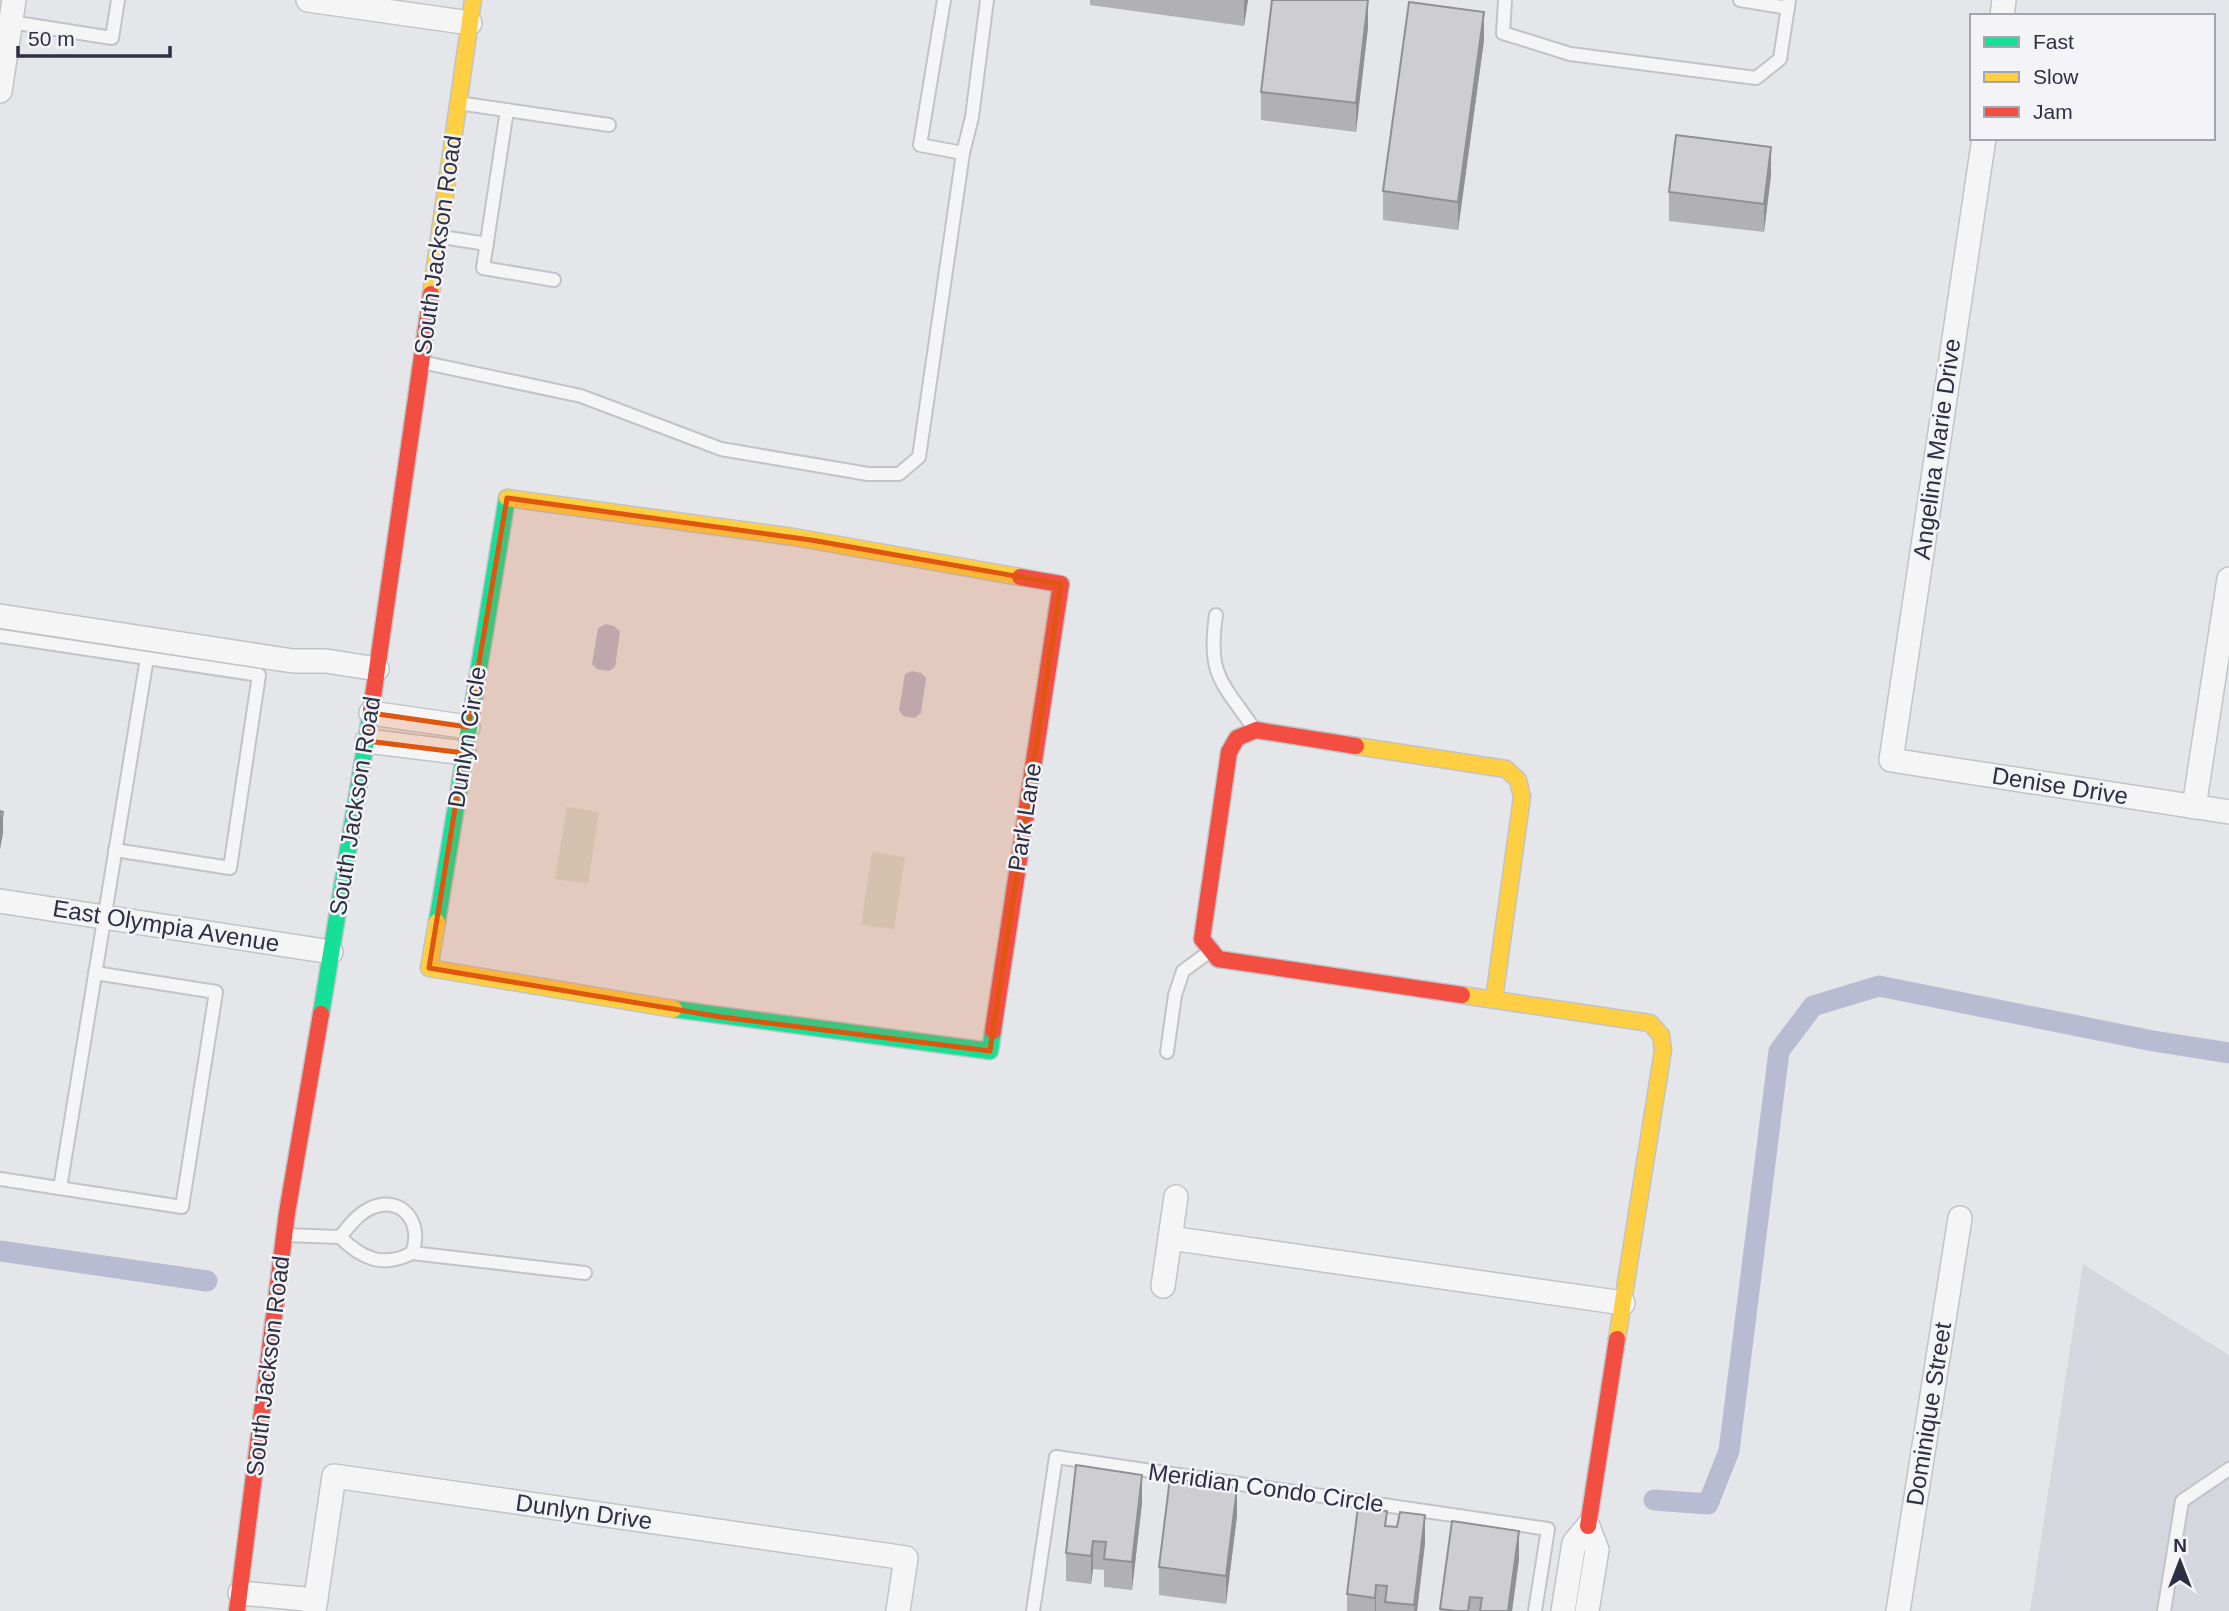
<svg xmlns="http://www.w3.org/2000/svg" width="2229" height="1611" viewBox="0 0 2229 1611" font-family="Helvetica,sans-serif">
	<rect width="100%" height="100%" fill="#e5e6ea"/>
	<polygon fill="#d6d7de" points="2083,1264 2229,1355 2229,1611 2030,1611"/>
	<g fill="#d4dcd7">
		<polygon points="567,807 599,812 588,884 555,879"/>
		<polygon points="872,852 905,857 894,929 861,925"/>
	</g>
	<g fill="#b7bcd2">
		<polygon points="606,624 614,626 620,632 615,667 609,671 597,669 592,664 598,628"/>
		<polygon points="912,671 921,673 926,678 921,713 915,718 903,716 899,710 905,674"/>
	</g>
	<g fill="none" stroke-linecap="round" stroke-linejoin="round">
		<g stroke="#b7bcd2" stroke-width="21">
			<polyline points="0,1251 207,1281"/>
			<polyline points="1654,1500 1708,1504 1729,1451 1779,1051 1813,1006 1879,986 2153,1041 2229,1053"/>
		</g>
		<defs>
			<g id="lane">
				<polyline points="944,0 920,145 963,153"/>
				<polyline points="1505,0 1503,33 1570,54 1756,78 1780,59 1789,0"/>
				<polyline points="1740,0 1788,8"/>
				<polyline points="11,22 112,38 118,0"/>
				<polyline points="458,103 609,125"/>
				<polyline points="507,110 483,268 554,280"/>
				<polyline points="442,237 487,244"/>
				<polyline points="421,362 581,396 721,449 868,474 899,474 919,457 963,153 972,117 987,0"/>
				<path d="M 1216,615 C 1207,676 1222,682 1255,730"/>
				<polyline points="0,636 259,675 230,868 115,850"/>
				<polyline points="1167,1052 1175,995 1183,971 1209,952"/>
				<polyline points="0,1179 182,1207 216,992 95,973"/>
				<polyline points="60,1188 147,658"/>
				<path d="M 284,1235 L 340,1237 C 348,1227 357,1215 369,1209 C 401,1193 424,1223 412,1253 L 585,1273"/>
				<path d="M 340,1237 C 362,1259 383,1268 412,1253"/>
				<polyline points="1033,1611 1056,1457 1548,1529 1535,1611"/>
				<polyline points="2164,1611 2182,1501 2229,1469"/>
			</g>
			<g id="street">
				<polyline points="308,0 470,23"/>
				<polyline points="2002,16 2004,0"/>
				<polyline points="0,91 14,0"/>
				<polyline points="1984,138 1891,760 2229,812"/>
				<polyline points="0,616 293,661 326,661 377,669"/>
				<polyline points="371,713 468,727"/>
				<polyline points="367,741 464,753"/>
				<polyline points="2194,807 2229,579"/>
				<polyline points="0,901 331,952"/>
				<polyline points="1170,1238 1176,1197"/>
				<polyline points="1163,1286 1170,1238 1623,1303"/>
				<polyline points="240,1593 316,1600"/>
				<polyline points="314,1611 334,1476 906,1558 898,1611"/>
				<polyline points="1563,1611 1574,1543 1588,1526 1597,1550 1587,1611"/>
				<polyline points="1898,1611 1960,1218"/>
			</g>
			<g id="fast">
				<polyline points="437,922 507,498"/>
				<polyline points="674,1009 990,1051 993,1031"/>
				<polyline points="321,1014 371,711"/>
			</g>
			<g id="slow">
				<polyline points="431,294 473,0"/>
				<polyline points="507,498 794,537 1020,577"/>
				<polyline points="1356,746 1506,769 1518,780 1522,797 1494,999"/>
				<polyline points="437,922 429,968 674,1009"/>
				<polyline points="1462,995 1650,1023 1661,1035 1663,1050 1617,1339"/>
			</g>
			<g id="jam">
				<polyline points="371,711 431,294"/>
				<polyline points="1356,746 1256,730 1237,738 1229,752 1202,939 1218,959 1462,995"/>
				<polyline points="993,1031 1061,584 1020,577"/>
				<polyline points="1588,1526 1617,1339"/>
				<polyline points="237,1611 287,1213 321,1014"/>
			</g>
		</defs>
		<use href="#lane" stroke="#c2c3c6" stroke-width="16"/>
		<use href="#street" stroke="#c2c3c6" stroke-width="26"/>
		<use href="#fast" stroke="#c2c3c6" stroke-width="19"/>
		<use href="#slow" stroke="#c2c3c6" stroke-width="19"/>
		<use href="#jam" stroke="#c2c3c6" stroke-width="19"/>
		<use href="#lane" stroke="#f5f5f6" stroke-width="12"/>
		<use href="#street" stroke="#f5f5f6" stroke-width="23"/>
		<use href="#fast" stroke="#16e098" stroke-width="16"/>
		<use href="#slow" stroke="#ffcf43" stroke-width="16"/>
		<use href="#jam" stroke="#f24e42" stroke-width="16"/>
	</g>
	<g fill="#b0b0b5">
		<polygon points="1090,0 1248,0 1244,26 1090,5"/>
		<polygon points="1368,27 1356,132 1261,120 1261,92"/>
		<polygon points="1484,40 1458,230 1383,220 1383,191"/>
		<polygon points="1771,175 1764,232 1669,221 1669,192"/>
		<polygon points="1142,1503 1132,1590 1104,1587 1104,1570 1093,1569 1091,1584 1066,1581 1066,1553"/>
		<polygon points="1237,1516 1226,1604 1159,1595 1159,1567"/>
		<polygon points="1452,1521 1519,1559 1512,1611 1440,1611"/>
		<polygon points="1387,1526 1425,1543 1417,1611 1347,1611 1347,1594"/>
	</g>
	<g fill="#909093">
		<polygon points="1244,0 1248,0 1244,26"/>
		<polygon points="1368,0 1368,27 1356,132 1356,103"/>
		<polygon points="1484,12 1484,40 1458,230 1458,202"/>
		<polygon points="1771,147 1771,175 1764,232 1764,204"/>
		<polygon points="3,812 3,833 0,850 0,829"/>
		<polygon points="1142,1475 1142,1503 1132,1590 1132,1562"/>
		<polygon points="1237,1488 1237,1516 1226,1604 1226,1576"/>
		<polygon points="1425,1515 1425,1543 1417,1611 1414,1611"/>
		<polygon points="1519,1531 1519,1559 1512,1611 1508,1611"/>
		<polygon points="1093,1541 1093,1569 1091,1584 1091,1556"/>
		<polygon points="1376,1585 1376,1611 1375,1611 1375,1598"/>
	</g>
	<g fill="#cdcdd2" stroke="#909093" stroke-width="2">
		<polygon points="1272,0 1368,0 1356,103 1261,92"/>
		<polygon points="1409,2 1484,12 1458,202 1383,191"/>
		<polygon points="1676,135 1771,147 1764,204 1669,192"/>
		<polygon points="0,811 3,812 0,829"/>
		<polygon points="1076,1465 1142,1475 1132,1562 1104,1559 1106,1542 1093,1541 1091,1556 1066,1553"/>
		<polygon points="1170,1478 1237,1488 1226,1576 1159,1567"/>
		<polygon points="1358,1507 1387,1511 1385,1526 1397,1527 1400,1512 1425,1515 1414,1605 1385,1602 1387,1586 1376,1585 1375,1598 1347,1594"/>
		<polygon points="1452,1521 1519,1531 1508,1611 1480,1611 1482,1598 1470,1597 1468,1611 1457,1611 1440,1609"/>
	</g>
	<path fill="#df570f" fill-opacity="0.2" stroke="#df570f" stroke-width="5" stroke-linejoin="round" d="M 507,498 L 811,540 L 1061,584 L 990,1051 L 721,1017 L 429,968 L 464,753 L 367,741 L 371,713 L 468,727 Z"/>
	<g text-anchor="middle" stroke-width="5" stroke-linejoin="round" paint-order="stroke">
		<g font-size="24" fill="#2d2f42" stroke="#f4f4f8">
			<text transform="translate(438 245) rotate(-82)" y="8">South Jackson Road</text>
			<text transform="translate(1937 449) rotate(-82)" y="8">Angelina Marie Drive</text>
			<text transform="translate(467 737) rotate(-81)" y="8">Dunlyn Circle</text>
			<text transform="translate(2060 786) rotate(9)" y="8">Denise Drive</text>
			<text transform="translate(355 806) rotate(-81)" y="8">South Jackson Road</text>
			<text transform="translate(1025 817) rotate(-81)" y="8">Park Lane</text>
			<text transform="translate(166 926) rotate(9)" y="8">East Olympia Avenue</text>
			<text transform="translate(268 1366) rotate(-83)" y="8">South Jackson Road</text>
			<text transform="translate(1929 1414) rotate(-81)" y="8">Dominique Street</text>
			<text transform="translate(1266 1488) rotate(8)" y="8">Meridian Condo Circle</text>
			<text transform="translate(584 1512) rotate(8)" y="8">Dunlyn Drive</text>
		</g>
	</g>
	<rect x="1970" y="14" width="245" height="126" fill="#f4f4f8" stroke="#a4a5af" stroke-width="2"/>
	<rect x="1984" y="37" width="35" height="10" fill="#16e098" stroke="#a4a5af" stroke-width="2"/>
	<text x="2033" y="49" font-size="21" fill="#2d2f42">Fast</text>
	<rect x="1984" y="72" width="35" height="10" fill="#ffcf43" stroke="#a4a5af" stroke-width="2"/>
	<text x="2033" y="84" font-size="21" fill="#2d2f42">Slow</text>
	<rect x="1984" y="107" width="35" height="10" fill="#f24e42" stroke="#a4a5af" stroke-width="2"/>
	<text x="2033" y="119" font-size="21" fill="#2d2f42">Jam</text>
	<g transform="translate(2180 1562)" stroke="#f4f4f8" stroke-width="5" paint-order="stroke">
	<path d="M0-5L12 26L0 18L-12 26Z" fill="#2d2f42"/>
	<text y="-10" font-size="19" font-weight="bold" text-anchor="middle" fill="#2d2f42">N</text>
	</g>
	<path d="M18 46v10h152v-10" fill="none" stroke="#2d2f42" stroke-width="3.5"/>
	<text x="28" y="46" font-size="21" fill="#2d2f42" stroke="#f4f4f8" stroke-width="5" paint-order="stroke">50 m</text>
</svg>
